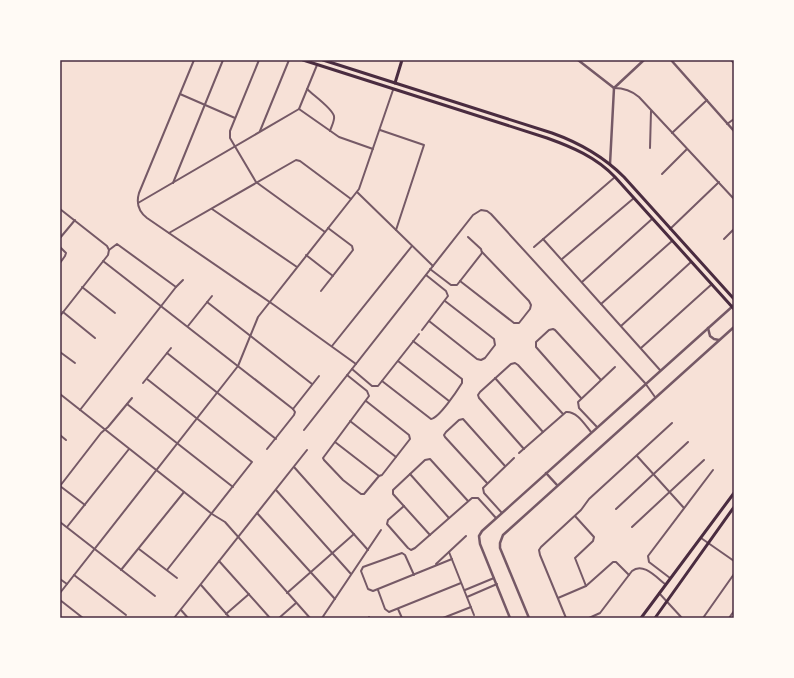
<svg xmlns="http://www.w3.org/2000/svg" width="794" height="678" viewBox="0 0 794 678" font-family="Lato,sans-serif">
	<rect width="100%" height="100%" fill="#f7e1d7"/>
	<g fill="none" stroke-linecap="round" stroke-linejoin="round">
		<g stroke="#755966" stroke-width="2">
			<path d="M 194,60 L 139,193 C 136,203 138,211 147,218 L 274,305 L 356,364"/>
			<polyline points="259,60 230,131 230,138 256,182 325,232"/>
			<polyline points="731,60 734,63"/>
			<path d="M 614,88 C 624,88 632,91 639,97 L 734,199"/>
			<path d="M 307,89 C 313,95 332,108 334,116 C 335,121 331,127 330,131"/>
			<polyline points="180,94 235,118"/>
			<polyline points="299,109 339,137 373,149"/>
			<polyline points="727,124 734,119"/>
			<polyline points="380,130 424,145 396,230"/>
			<polyline points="260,131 289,60"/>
			<polyline points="672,133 707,100"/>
			<polyline points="650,148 651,111"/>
			<polyline points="662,174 687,149"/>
			<polyline points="173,183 223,60"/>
			<polyline points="357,192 433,266"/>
			<polyline points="138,203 299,109 317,65"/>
			<polyline points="60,209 107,246 109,250"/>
			<polyline points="212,209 297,267"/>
			<polyline points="670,229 719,182"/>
			<polyline points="169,233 296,160 300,161 351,199"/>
			<polyline points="60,238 75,220"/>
			<polyline points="543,239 660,370"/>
			<polyline points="724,239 734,229"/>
			<polyline points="60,247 66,253 65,256 60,263"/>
			<polyline points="534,247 615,177"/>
			<polyline points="306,255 333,276"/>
			<polyline points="562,259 634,198"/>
			<polyline points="103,261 293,409"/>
			<polyline points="430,269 451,285 457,285 482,253 481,249 468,237"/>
			<polyline points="460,281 514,323 519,323 530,309 531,305 529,301 482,252"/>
			<polyline points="582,282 652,219"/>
			<polyline points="82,287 115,313"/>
			<polyline points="321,291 353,250 352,246 328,228"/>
			<polyline points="207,302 312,384"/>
			<polyline points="601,304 672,241"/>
			<polyline points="63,312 95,338"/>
			<polyline points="60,316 108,255 109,250 117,244 176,287"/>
			<polyline points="429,321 477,359 481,360 485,358 495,345 494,339 445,301"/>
			<polyline points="188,326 212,296"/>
			<polyline points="621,326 691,262"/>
			<polyline points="422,330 448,296 446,291 426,275"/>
			<polyline points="332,346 412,246"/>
			<polyline points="641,348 712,284"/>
			<polyline points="60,352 75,363"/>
			<polyline points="167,353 276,439"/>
			<polyline points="398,361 449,401"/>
			<polyline points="352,369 372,386 378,386 419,334"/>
			<polyline points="347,375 367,391 369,396 323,458 324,460 343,480 361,494 364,494 379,476 382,475 410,439 409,435 366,401"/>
			<polyline points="495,378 543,432"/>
			<polyline points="147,379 252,462 167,570"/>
			<path d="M 382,381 L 431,419 C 439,418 457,391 462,383 L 462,379 L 413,341"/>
			<polyline points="143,383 171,348"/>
			<polyline points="60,394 212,514 225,522 310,618"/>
			<polyline points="581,398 536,347 536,342 549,330 553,329 555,330 601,380"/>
			<polyline points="127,404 233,487"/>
			<polyline points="293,409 319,376"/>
			<polyline points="80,410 176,287 183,280"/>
			<polyline points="350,421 396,457"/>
			<polyline points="597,427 579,408 578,402 615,367"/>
			<polyline points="304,430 473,215 481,210 487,211 491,214 645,383 655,397"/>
			<polyline points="60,435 66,440"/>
			<polyline points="335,442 379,476"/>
			<polyline points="267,449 294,415 295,412 293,409"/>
			<polyline points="524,449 479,398 478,395 480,392 511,364 515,363 518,365 563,414"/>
			<path d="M 519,453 L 566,412 C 577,411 585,425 591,432"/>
			<polyline points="637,456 684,508"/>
			<polyline points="294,467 368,550"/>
			<polyline points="410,474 449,518"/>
			<polyline points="487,483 445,437 444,435 446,432 459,420 463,419 505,466"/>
			<polyline points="60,486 101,433 108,427 132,398"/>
			<polyline points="60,486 85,505"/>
			<polyline points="276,490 351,574"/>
			<polyline points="404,506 388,520 387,524 408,548 411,550 415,548 472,498 478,498 496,518"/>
			<polyline points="616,509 688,442"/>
			<polyline points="257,513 335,599"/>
			<polyline points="502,513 484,493 483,488 514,458"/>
			<polyline points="575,516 594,537 593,541 575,558 586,586"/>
			<polyline points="60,522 155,596"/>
			<polyline points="67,527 129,449"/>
			<polyline points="632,527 704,460"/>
			<polyline points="430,535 393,494 393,490 425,460 430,459 468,501"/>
			<polyline points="701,538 734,561"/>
			<polyline points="139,549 177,578"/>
			<polyline points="449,552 474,615"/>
			<polyline points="219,561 270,618"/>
			<polyline points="436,564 466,536"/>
			<polyline points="121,570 184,492"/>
			<polyline points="74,575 126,615"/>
			<polyline points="414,575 405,555 402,553 363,567 361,571 368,589 373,591 452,559"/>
			<polyline points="670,578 649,562 648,556 713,470"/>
			<polyline points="60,579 67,584"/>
			<polyline points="201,585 230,618"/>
			<polyline points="378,590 385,609 389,612 461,583"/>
			<polyline points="465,590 494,578"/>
			<polyline points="60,593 238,366 258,317 359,189 393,90"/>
			<polyline points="287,593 354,534"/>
			<polyline points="659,593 682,618"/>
			<polyline points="467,597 497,584"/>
			<polyline points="558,598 586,586 613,562 616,562 629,575"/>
			<polyline points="60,600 83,618"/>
			<polyline points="398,609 402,618"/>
			<polyline points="181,610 188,618"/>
			<polyline points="226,614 249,594"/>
			<polyline points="174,618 307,450"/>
			<polyline points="279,618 296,603"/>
			<polyline points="322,618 381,530"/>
			<polyline points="369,618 369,617"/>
			<polyline points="443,618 471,607"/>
			<polyline points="566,618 540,555 539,550 541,547 581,510 589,499 672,423"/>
			<path d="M 589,618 L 600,613 L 632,571 C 643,562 656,577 665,584"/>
			<polyline points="703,618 734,574"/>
			<polyline points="729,618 734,611"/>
		</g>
		<g stroke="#755966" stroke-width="2.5">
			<polyline points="578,60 614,88"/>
			<polyline points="671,60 734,131"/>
			<polyline points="610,164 614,88 644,60"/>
			<polyline points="708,328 710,336 714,339 719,340"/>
			<polyline points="546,473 557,485"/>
			<polyline points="510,618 480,544 479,536 482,531 734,305"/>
			<polyline points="529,618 500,548 500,543 503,535 734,327"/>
		</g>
		<g stroke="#4a2c40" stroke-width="3">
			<polyline points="395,83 402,60"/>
			<polyline points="641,618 734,493"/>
			<polyline points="655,618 734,507"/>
		</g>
		<g stroke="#4a2c40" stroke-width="3">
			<path d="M 303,60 L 547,138 C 572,147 596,157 615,177 L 734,309"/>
			<path d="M 323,60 L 552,133 C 580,143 603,156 624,177 L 734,299"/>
		</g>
	</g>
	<rect width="794" height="678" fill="none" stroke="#fffaf5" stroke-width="122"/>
	<rect x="61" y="61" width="672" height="556" fill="none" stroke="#4a2c40" stroke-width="1.5"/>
</svg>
